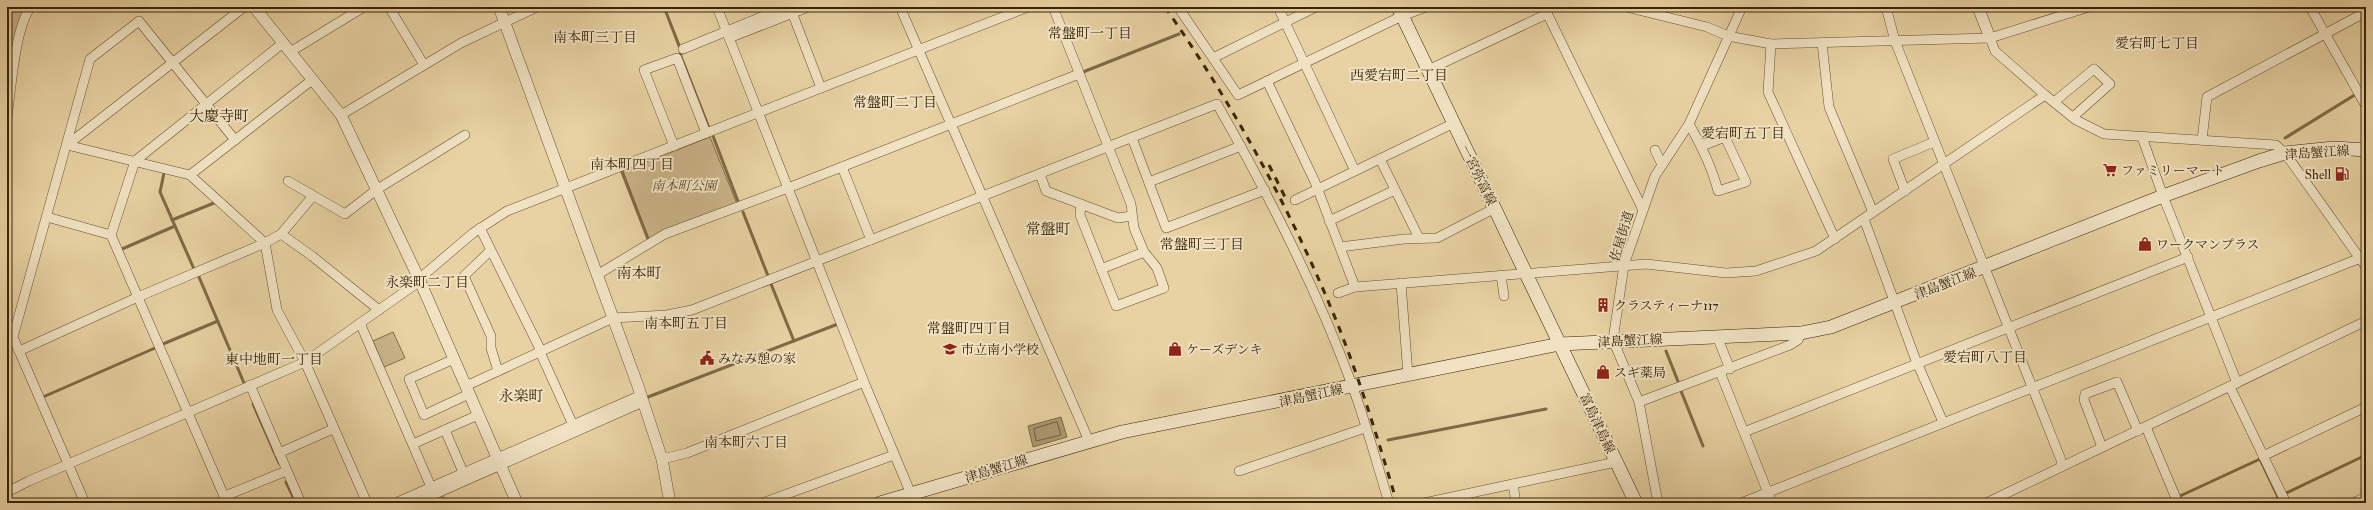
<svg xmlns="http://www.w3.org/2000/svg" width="2373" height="510" viewBox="0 0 2373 510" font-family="'IM FELL Double Pica','Noto Serif JP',serif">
	<rect width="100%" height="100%" fill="#e8d2a3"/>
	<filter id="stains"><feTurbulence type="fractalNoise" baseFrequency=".005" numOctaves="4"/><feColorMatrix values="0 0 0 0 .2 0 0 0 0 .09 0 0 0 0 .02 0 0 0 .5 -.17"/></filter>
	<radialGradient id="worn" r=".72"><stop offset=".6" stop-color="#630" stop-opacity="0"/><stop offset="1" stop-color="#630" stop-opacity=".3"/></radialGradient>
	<g fill="#cab488" stroke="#826c47">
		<polygon points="7,7 27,7 7,92"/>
		<polygon points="710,137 737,204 649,239 623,171"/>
		<polygon points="393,332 405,358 384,367 373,341"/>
	</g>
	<polygon fill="#ac976e" stroke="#7e6944" points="1061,417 1067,437 1033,447 1028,426"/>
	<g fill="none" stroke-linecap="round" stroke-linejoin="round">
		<polygon stroke="#725e3a" stroke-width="1" points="1057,422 1061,435 1036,441 1034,429"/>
		<g stroke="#7e6944" stroke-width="3">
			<polyline points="664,7 680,48"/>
			<polyline points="685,52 680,54 709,128"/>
			<polyline points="1083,72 1179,34"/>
			<polyline points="713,136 739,204"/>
			<polyline points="2285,138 2366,88"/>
			<polyline points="622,172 648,239"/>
			<polyline points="164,173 160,192 194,269"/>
			<polyline points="743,212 768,276"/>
			<polyline points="172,220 214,203"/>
			<polyline points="122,249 175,226"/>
			<polyline points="199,277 244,383"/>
			<polyline points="771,284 794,341"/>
			<polyline points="163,344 218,321"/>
			<polyline points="1666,351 1679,384"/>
			<polyline points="1681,391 1703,446"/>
			<polyline points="43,397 155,348"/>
			<polyline points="648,397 838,324"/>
			<polyline points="253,404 279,463"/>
			<polyline points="1388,440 1546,409"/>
			<polyline points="286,482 296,503"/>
			<polyline points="2284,494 2366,455"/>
			<polyline points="2180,496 2260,459 2278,497 2280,496"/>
			<polyline points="443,498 445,503"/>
			<polyline points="2166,503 2173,500"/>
		</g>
		<defs>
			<g id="minor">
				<polyline points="389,7 424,65"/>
				<polyline points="717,7 864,382 911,494"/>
				<polyline points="790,7 821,88"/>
				<polyline points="900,7 1089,441"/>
				<polyline points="1053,7 1131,204 1134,228 1144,252 1157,268 1164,288 1116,306 1080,215 1081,204"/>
				<polyline points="1178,7 1238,95 1402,16 1426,7"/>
				<polyline points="1278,7 1355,171"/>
				<polyline points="1544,7 1643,210"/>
				<polyline points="1626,7 1707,27 1728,36 1771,44 1990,38 2089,7"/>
				<polyline points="1886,7 1895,41 2061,460 2061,467"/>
				<polyline points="2310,7 2366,106"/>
				<polyline points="729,38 808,7"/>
				<polyline points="1990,38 1995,51 2045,95 2076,120 2104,134 2276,145 2285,153 2366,267"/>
				<polyline points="1822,43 1829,107 1873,212"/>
				<polyline points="1771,44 1768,92 1835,239"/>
				<polyline points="683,49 786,7"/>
				<polyline points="290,52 364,7"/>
				<polyline points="1213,58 1316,7"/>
				<polyline points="1428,70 1547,14"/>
				<polyline points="1267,81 1315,182 1355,287"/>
				<polyline points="2054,102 2094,69 2110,84 2073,117"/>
				<polyline points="341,115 461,43 537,7"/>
				<path d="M 7,117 C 11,91 15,26 31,7"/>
				<path d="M 1689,124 C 1701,145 1712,167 1718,191 L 1746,182 L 1725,137 L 1702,146"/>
				<polyline points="2142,137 2163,196 2237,383"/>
				<polyline points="1132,138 1166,228 1265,190"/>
				<polyline points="2202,140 2207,97 2366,12"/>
				<polyline points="67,145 190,175 265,243 277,310 305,362 367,503"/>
				<polyline points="67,145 244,7"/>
				<polyline points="674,146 644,70 677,58 706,133"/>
				<polyline points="1655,150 1662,165"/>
				<polyline points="1380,159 1419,238"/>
				<polyline points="842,167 871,240"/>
				<polyline points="1040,174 1046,191 1118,218 1132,216"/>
				<polyline points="190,175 312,80"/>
				<polyline points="288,181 345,214 376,190 465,135"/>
				<polyline points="1149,182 1241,146"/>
				<polyline points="1905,191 1893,159 1934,142"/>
				<polyline points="1295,200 1454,123"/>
				<polyline points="47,217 111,235 227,503"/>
				<polyline points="1864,219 1915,358 1943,422"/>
				<polyline points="1329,221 1395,190"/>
				<polyline points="480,228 541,351"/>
				<polyline points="281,234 312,256 379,310"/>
				<polyline points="111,235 135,161 283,43"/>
				<polyline points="1340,247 1404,239 1437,238 1495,208"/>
				<polyline points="490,251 464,276 491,336 491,348 498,371"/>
				<polyline points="1101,269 1144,252"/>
				<polyline points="597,275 665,234 788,188 1079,74"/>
				<polyline points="1501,275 1504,296"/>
				<polyline points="419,279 473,233 507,211 1028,7"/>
				<polyline points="1401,283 1408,375"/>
				<polyline points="1338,293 1355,287 1646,264 1726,273 1756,271 1816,251 2045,95"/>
				<polyline points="360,323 431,487"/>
				<polyline points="1717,336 1730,369"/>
				<polyline points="19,351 138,297 265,243 281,234 313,196"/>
				<polyline points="540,352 573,425"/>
				<polyline points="454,359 409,379 424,415 469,394"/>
				<polyline points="1720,372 1772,503"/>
				<polyline points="250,385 301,503"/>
				<path d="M 466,386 L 613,318 L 667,315 L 692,310 L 1217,104 C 1269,195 1316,287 1352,385 C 1366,423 1377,464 1389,503"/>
				<polyline points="2230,387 2286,503"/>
				<polyline points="1639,402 1790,345 1798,340 1801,333"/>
				<polyline points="2146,427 2178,503"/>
				<polyline points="445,430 463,472"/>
				<polyline points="1744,432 2188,257"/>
				<polyline points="413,444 478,415"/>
				<polyline points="2102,447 2084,400 2085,394 2117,382 2138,431"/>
				<polyline points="279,453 333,429"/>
				<polyline points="2263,456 2366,407"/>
				<polyline points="662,459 687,453 864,382"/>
				<polyline points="1239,471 1365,428"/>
				<polyline points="1513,484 1516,503"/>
				<polyline points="7,492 29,481 305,362 420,281"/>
				<polyline points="225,496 286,471"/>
				<polyline points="7,498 8,503"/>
				<polyline points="85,503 13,337 90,59 139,21 235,140"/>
				<polyline points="395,503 641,395"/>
				<polyline points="415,503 643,402"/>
				<polyline points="762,503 894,455"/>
				<polyline points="1424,503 1616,462"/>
				<polyline points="1658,503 1639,402 1613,340 1624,265 1655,176 1689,124 1742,7"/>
				<polyline points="1741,503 2358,259"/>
				<polyline points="1986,503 2366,321"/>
				<polyline points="2353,503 2366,497"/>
			</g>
			<g id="tertiary">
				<polyline points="254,7 341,115 419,279 517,503"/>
				<polyline points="499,7 638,386 662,459 670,503"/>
				<polyline points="1978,7 1990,38"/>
			</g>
			<g id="secondary">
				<polyline points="1398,7 1636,503"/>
				<polyline points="880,503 1122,432 1560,344 1801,333 1831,327 2163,196 2259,161 2285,153 2334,148 2366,150"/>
			</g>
		</defs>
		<use href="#minor" stroke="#65502d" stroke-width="10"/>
		<use href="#tertiary" stroke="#65502d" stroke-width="12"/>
		<use href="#secondary" stroke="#392406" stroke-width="14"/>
		<use href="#minor" stroke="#f0e2c3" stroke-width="9"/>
		<use href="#tertiary" stroke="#f0e2c3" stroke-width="11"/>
		<use href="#secondary" stroke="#f0e2c3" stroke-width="13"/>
		<g stroke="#392406" stroke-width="3" stroke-dasharray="7 7" stroke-linecap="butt">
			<path d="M 1165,7 C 1234,106 1293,213 1338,325 C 1361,383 1379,443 1397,503"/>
			<polyline points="1269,165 1286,199"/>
		</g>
	</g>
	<defs>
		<symbol id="supermarket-bare" viewBox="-9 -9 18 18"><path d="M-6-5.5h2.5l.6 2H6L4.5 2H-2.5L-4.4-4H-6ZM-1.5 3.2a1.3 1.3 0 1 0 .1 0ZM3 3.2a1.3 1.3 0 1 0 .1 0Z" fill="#8f2418" stroke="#f0e2c3" stroke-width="2.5" paint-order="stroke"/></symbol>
		<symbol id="fuel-bare" viewBox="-9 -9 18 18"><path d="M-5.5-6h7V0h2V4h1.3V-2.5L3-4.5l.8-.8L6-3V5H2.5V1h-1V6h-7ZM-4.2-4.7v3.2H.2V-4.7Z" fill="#8f2418" stroke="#f0e2c3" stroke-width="2.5" paint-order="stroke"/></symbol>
		<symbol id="shop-bare" viewBox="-9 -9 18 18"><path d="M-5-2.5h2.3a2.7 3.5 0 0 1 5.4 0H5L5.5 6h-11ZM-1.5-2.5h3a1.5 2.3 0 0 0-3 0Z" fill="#8f2418" stroke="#f0e2c3" stroke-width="2.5" paint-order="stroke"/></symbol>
		<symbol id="building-bare" viewBox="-9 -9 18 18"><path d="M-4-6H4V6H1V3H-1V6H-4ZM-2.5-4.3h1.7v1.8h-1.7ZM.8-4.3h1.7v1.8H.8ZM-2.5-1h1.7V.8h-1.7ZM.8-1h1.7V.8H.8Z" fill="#8f2418" stroke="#f0e2c3" stroke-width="2.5" paint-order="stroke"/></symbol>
		<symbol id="school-bare" viewBox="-9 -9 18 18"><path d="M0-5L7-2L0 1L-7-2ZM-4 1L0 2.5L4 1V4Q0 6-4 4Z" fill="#8f2418" stroke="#f0e2c3" stroke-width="2.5" paint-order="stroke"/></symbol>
		<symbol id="civic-bare" viewBox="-9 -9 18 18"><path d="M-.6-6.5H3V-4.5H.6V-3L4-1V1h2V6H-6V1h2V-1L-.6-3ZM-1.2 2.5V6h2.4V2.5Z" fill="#8f2418" stroke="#f0e2c3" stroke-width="2.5" paint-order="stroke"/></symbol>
	</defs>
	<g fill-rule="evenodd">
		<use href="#supermarket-bare" x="2100" y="160" width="20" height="20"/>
		<use href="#fuel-bare" x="2332" y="164" width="20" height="20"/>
		<use href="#shop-bare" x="2135" y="234" width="20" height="20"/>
		<use href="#building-bare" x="1593" y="295" width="20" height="20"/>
		<use href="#school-bare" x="940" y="339" width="20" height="20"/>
		<use href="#shop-bare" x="1165" y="339" width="20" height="20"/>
		<use href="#civic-bare" x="697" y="348" width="20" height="20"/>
		<use href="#shop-bare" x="1593" y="362" width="20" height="20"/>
	</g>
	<g text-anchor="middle" stroke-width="4" stroke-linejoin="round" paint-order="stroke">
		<g font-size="13" fill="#392406" stroke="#f0e2c3">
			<text transform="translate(2317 152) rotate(-4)" y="5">津島蟹江線</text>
			<text transform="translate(1479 175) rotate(64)" y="5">一宮弥富線</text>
			<text transform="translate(1621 236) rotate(-73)" y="5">佐屋街道</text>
			<text transform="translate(1945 283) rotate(-21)" y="5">津島蟹江線</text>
			<text transform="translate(1630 340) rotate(-3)" y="5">津島蟹江線</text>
			<text transform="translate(1311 395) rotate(-12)" y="5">津島蟹江線</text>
			<text transform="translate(1598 423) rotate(65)" y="5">富島津島線</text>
			<text transform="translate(996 468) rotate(-17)" y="5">津島蟹江線</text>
		</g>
		<g font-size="13" fill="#392406" stroke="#f0e2c3" text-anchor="start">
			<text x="2121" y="175">ファミリーマート</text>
			<text x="2331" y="179" text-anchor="end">Shell</text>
			<text x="2156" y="249">ワークマンプラス</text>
			<text x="1614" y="310">クラスティーナ117</text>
			<text x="961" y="354">市立南小学校</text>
			<text x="1186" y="354">ケーズデンキ</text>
			<text x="718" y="363">みなみ憩の家</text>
			<text x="1614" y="377">スギ薬局</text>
		</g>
		<g font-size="13" font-style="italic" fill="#5d4826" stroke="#f0e2c3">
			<text x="684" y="190">南本町公園</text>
		</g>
		<g font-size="14" fill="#392406" stroke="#f0e2c3">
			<text x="1090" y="38">常盤町一丁目</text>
			<text x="595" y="42">南本町三丁目</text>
			<text x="2157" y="48">愛宕町七丁目</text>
			<text x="1399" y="80">西愛宕町二丁目</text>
			<text x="895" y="107">常盤町二丁目</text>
			<text x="1743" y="138">愛宕町五丁目</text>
			<text x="632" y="169">南本町四丁目</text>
			<text x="1202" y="249">常盤町三丁目</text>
			<text x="427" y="287">永楽町二丁目</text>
			<text x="686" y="328">南本町五丁目</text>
			<text x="969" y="333">常盤町四丁目</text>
			<text x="1985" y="362">愛宕町八丁目</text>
			<text x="274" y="364">東中地町一丁目</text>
			<text x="746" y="447">南本町六丁目</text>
		</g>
		<g font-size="15" fill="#392406" stroke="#f0e2c3">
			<text x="219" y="121">大慶寺町</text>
			<text x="1048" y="234">常盤町</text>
			<text x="639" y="278">南本町</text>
			<text x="521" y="401">永楽町</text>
		</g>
	</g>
	<rect width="2373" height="510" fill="none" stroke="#e8d2a3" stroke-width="24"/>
	<rect x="8" y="8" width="2357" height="494" fill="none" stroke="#392406" stroke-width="2"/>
	<rect x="12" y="12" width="2349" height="486" fill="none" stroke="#392406"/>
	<rect width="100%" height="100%" filter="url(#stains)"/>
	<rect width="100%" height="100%" fill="url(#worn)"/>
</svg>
